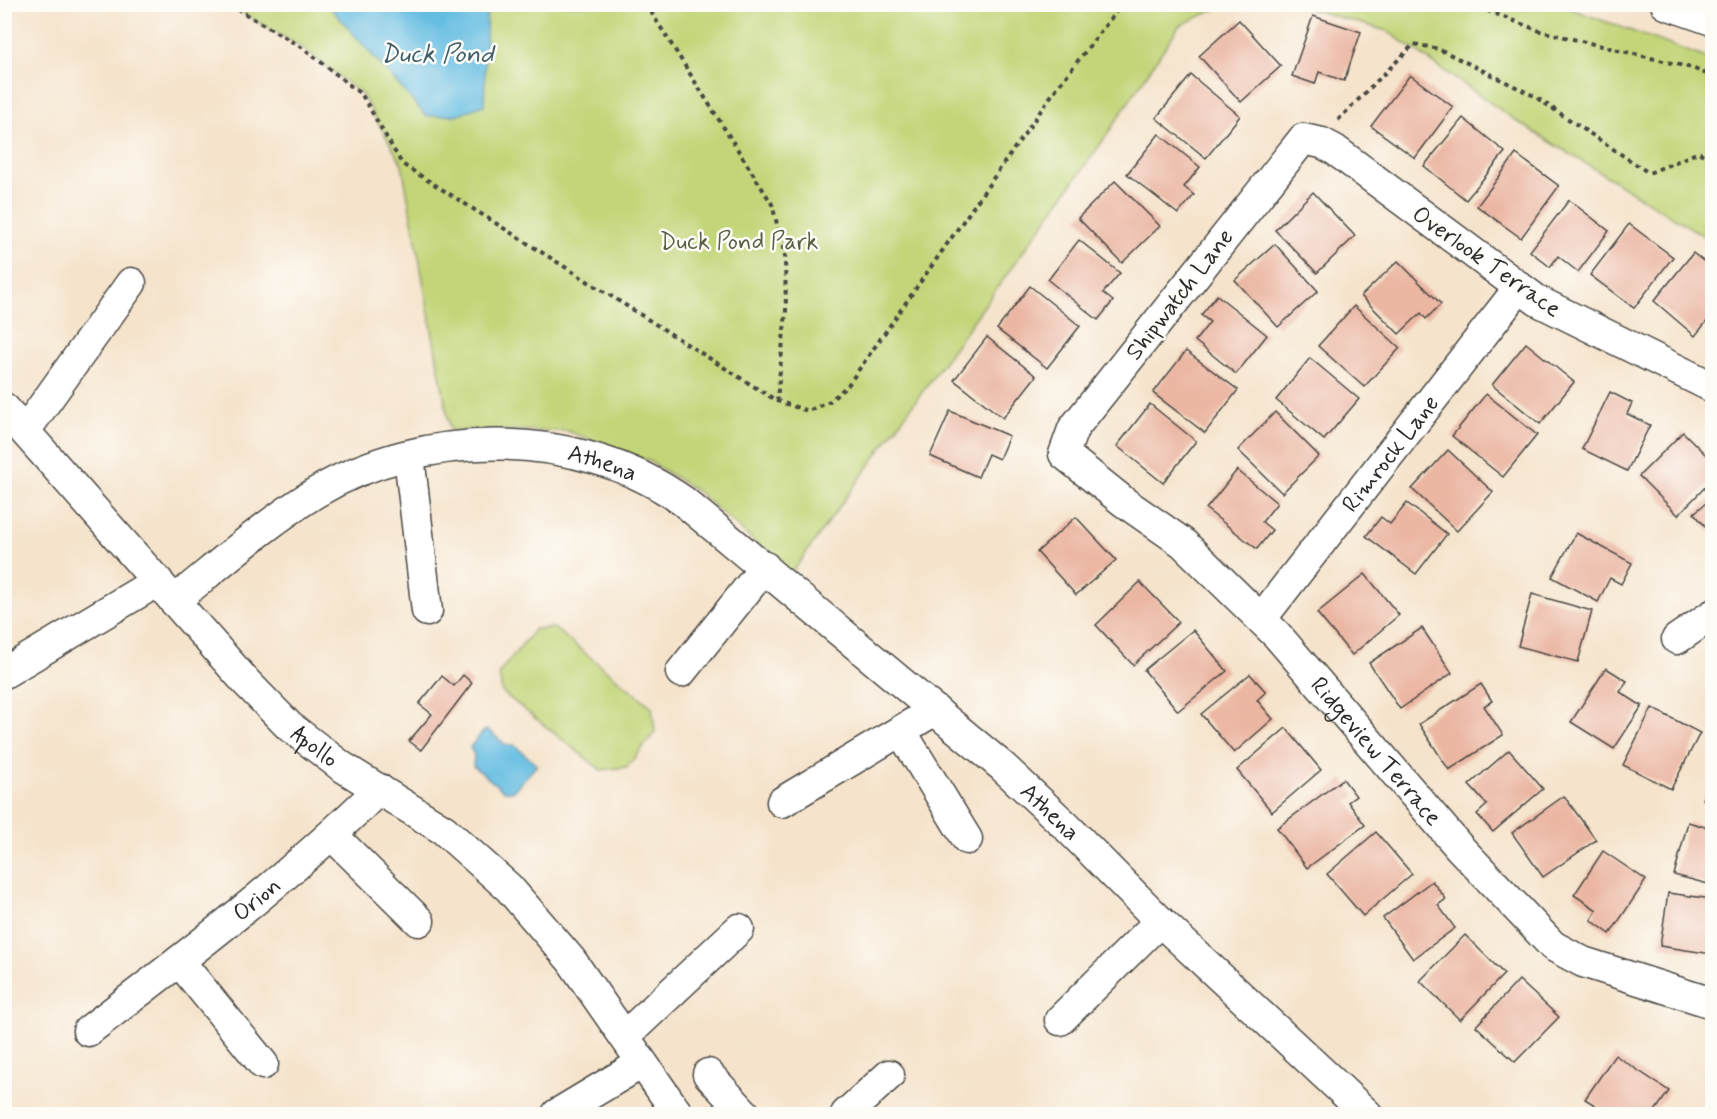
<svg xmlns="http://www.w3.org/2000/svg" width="1717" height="1119" viewBox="0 0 1717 1119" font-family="Mynerve,sans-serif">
	<rect width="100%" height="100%" fill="#fdfcf7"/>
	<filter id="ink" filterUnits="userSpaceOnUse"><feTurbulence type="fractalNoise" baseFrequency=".0167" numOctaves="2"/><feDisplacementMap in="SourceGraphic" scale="12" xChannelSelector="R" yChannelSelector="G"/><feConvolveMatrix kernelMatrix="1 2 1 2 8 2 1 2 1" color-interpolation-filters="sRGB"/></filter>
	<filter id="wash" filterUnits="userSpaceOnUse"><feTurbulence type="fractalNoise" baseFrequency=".008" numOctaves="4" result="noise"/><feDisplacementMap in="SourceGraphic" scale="24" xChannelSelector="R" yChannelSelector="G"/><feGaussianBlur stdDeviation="1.35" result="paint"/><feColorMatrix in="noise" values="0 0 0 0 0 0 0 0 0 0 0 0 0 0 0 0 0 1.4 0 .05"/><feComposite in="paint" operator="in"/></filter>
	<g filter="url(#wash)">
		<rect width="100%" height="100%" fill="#f5e3cb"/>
		<g fill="#c2d578" stroke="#768052" stroke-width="1.5">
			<polygon points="229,5 1224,5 1179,26 1100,145 791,574 697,491 649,461 567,431 450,430 402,164 362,95 306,50"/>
			<polygon points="1296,5 1560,5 1712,60 1712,241 1518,122 1387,31"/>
			<polygon points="554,628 652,707 655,732 627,767 601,770 502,692 499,673 535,629"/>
		</g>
		<g fill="#65bde2" stroke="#487486" stroke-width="1.5">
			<polygon points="328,5 487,5 484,105 456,115 426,116"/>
			<polygon points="488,730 506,745 514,745 537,765 513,791 504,791 473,766 474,755 470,747 484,731"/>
		</g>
		<g id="blocks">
			<g fill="#ebb6a2">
				<polygon points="1313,16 1361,32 1344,81 1319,72 1315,84 1292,76"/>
				<polygon points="1239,20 1281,66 1241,102 1199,56"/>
				<polygon points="1191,75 1240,116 1206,158 1156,118"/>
				<polygon points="1410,75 1453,107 1415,158 1371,126"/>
				<polygon points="1463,118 1505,152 1466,200 1424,166"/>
				<polygon points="1159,134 1200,167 1184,187 1194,195 1178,214 1127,174"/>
				<polygon points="1516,154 1559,186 1521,238 1477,206"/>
				<polygon points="1115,181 1160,226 1122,263 1078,218"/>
				<polygon points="1313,192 1355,236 1317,273 1275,230"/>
				<polygon points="1569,200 1609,231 1578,272 1558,256 1550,267 1530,251"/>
				<polygon points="1629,224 1673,257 1634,308 1590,275"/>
				<polygon points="1079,240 1120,273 1103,293 1113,301 1098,320 1048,280"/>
				<polygon points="1275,244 1318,291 1278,327 1235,280"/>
				<polygon points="1693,253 1712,268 1712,315 1695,336 1654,301"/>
				<polygon points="1398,261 1441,304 1426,319 1421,313 1399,334 1361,296"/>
				<polygon points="1030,286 1080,326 1047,368 997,329"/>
				<polygon points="1217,295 1267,335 1236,374 1195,341 1210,322 1201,315"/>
				<polygon points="1354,306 1400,348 1364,387 1318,346"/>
				<polygon points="987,337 1036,376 1003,418 954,380"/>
				<polygon points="1526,343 1574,382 1540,424 1492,385"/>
				<polygon points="1186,351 1238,390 1205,433 1153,393"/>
				<polygon points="1310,358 1359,399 1324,440 1276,400"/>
				<polygon points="1610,392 1632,403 1627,414 1650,425 1627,471 1582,449"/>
				<polygon points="1486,394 1537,435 1503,477 1452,436"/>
				<polygon points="1150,404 1196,441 1163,483 1117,446"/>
				<polygon points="950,411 1009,436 999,459 988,454 978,477 930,456"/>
				<polygon points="1275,412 1319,456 1282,493 1238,450"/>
				<polygon points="1683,432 1712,461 1712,480 1678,515 1639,476"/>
				<polygon points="1448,450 1493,492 1457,531 1412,489"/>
				<polygon points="1237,470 1277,503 1262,522 1272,530 1257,549 1206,509"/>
				<polygon points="1712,498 1712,534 1694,513"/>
				<polygon points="1407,503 1447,534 1416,574 1366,536 1381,517 1390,524"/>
				<polygon points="1076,517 1116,560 1076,595 1037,552"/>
				<polygon points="1576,533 1632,563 1621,584 1610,578 1598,602 1552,577"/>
				<polygon points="1365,574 1399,615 1352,655 1317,613"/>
				<polygon points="1140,582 1179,622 1133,665 1096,625"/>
				<polygon points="1532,594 1592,611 1578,662 1518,646"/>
				<polygon points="1422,628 1452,673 1400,709 1369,663"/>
				<polygon points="1193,630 1227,671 1178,711 1144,670"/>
				<polygon points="1606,668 1627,681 1620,692 1642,706 1614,749 1571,722"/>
				<polygon points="1250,674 1266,692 1257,700 1273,719 1234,753 1201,714"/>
				<polygon points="463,675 472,683 421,750 409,741 432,714 419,704 442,676 454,686"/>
				<polygon points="1481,684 1492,701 1484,706 1503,735 1449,770 1419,724"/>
				<polygon points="1652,708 1700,733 1671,789 1623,765"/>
				<polygon points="1286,728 1321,770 1272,812 1237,770"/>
				<polygon points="1509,750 1543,789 1493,832 1477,814 1487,805 1469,785"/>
				<polygon points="1343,779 1356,796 1348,802 1365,825 1307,868 1277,828"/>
				<polygon points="1712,783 1712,805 1703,799"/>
				<polygon points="1564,796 1596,840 1543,877 1512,833"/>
				<polygon points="1688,822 1712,829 1712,885 1674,875"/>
				<polygon points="1376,832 1412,874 1363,916 1327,874"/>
				<polygon points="1603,851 1646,880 1610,934 1591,920 1597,910 1574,895"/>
				<polygon points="1432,881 1446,899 1438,905 1455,928 1413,959 1383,918"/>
				<polygon points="1668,893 1712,899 1712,954 1660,946"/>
				<polygon points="1465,935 1504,974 1460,1020 1420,981"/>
				<polygon points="1519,980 1559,1017 1515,1062 1476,1026"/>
				<polygon points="1615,1055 1669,1091 1653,1114 1609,1114 1585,1099"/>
			</g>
		</g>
	</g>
	<g filter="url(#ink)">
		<use href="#blocks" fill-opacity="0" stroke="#494743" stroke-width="1.5"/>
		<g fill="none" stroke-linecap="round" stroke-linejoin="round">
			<defs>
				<g id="minor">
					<polyline points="1666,4 1712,20"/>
					<path id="s1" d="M 1712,387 L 1538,301 L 1335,150 L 1322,143 L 1303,139 L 1073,429 L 1064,454 L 1124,502 L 1183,543 L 1277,635 L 1460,848 L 1553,946 L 1583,962 L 1712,1003"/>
					<path id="s2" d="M 4,408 L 246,682 L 289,726 L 341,766 L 444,830 L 509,888 L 571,960 L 678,1114"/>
					<polyline points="25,431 131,283"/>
					<polyline points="409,456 427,611"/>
					<path id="s3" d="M 174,601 C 220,564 265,524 315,493 C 424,427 579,427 683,501 L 1003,767 L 1067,827 L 1160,921 L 1367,1114"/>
					<path id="s4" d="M 1261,619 L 1519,288"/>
					<polyline points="1677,639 1712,615"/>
					<polyline points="681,672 765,567"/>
					<polyline points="4,673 158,581"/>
					<polyline points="901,731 967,839"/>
					<polyline points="782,802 935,710"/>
					<polyline points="332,835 419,921"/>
					<polyline points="179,961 263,1064"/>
					<polyline points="1060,1020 1160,921"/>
					<path id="s5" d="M 88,1031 C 189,954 289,878 379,789"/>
					<polyline points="625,1036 739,929"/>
					<polyline points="708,1074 745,1114"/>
					<polyline points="557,1114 642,1063"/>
					<polyline points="846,1114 889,1075"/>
				</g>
			</defs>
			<use href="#minor" stroke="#494743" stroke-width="33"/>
			<g stroke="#494743" stroke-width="4" stroke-dasharray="4.5 4.5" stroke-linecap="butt">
				<polyline points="229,4 306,50 362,95 402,164 777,401 808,411 830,401 848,385 1056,89 1122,4"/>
				<polyline points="646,4 772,204 785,256 786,311 777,400"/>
				<polyline points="1470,4 1540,31 1692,68 1712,76"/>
				<polyline points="1338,120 1414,44 1439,49 1534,96 1649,173 1699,152 1712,161"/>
			</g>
			<use href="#minor" stroke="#fff" stroke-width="30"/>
		</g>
	</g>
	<g text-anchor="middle" stroke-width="5" stroke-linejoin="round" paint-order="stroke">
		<g font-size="24" fill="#585e42" stroke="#fdfcf7">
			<text x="739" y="249">Duck Pond Park</text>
		</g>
		<g font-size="24" fill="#2b2b2b" stroke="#fdfcf7">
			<text transform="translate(1487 261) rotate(35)" y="8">Overlook Terrace</text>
			<text transform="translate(1179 294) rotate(-52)" y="8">Shipwatch Lane</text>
			<text dy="8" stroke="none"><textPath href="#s4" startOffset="210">Rimrock Lane</textPath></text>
			<text dy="8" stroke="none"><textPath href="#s3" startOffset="476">Athena</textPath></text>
			<text dy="8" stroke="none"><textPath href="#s2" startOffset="460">Apollo</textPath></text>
			<text dy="8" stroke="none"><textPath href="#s1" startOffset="1311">Ridgeview Terrace</textPath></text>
			<text dy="8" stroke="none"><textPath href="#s3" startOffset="1047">Athena</textPath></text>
			<text dy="8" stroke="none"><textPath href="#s5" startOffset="214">Orion</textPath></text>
		</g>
		<g font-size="26" font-style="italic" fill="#3f5e6b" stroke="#fdfcf7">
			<text x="437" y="62">Duck Pond</text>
		</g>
	</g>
	<rect width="1717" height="1119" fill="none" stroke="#fdfcf7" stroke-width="24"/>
</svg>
